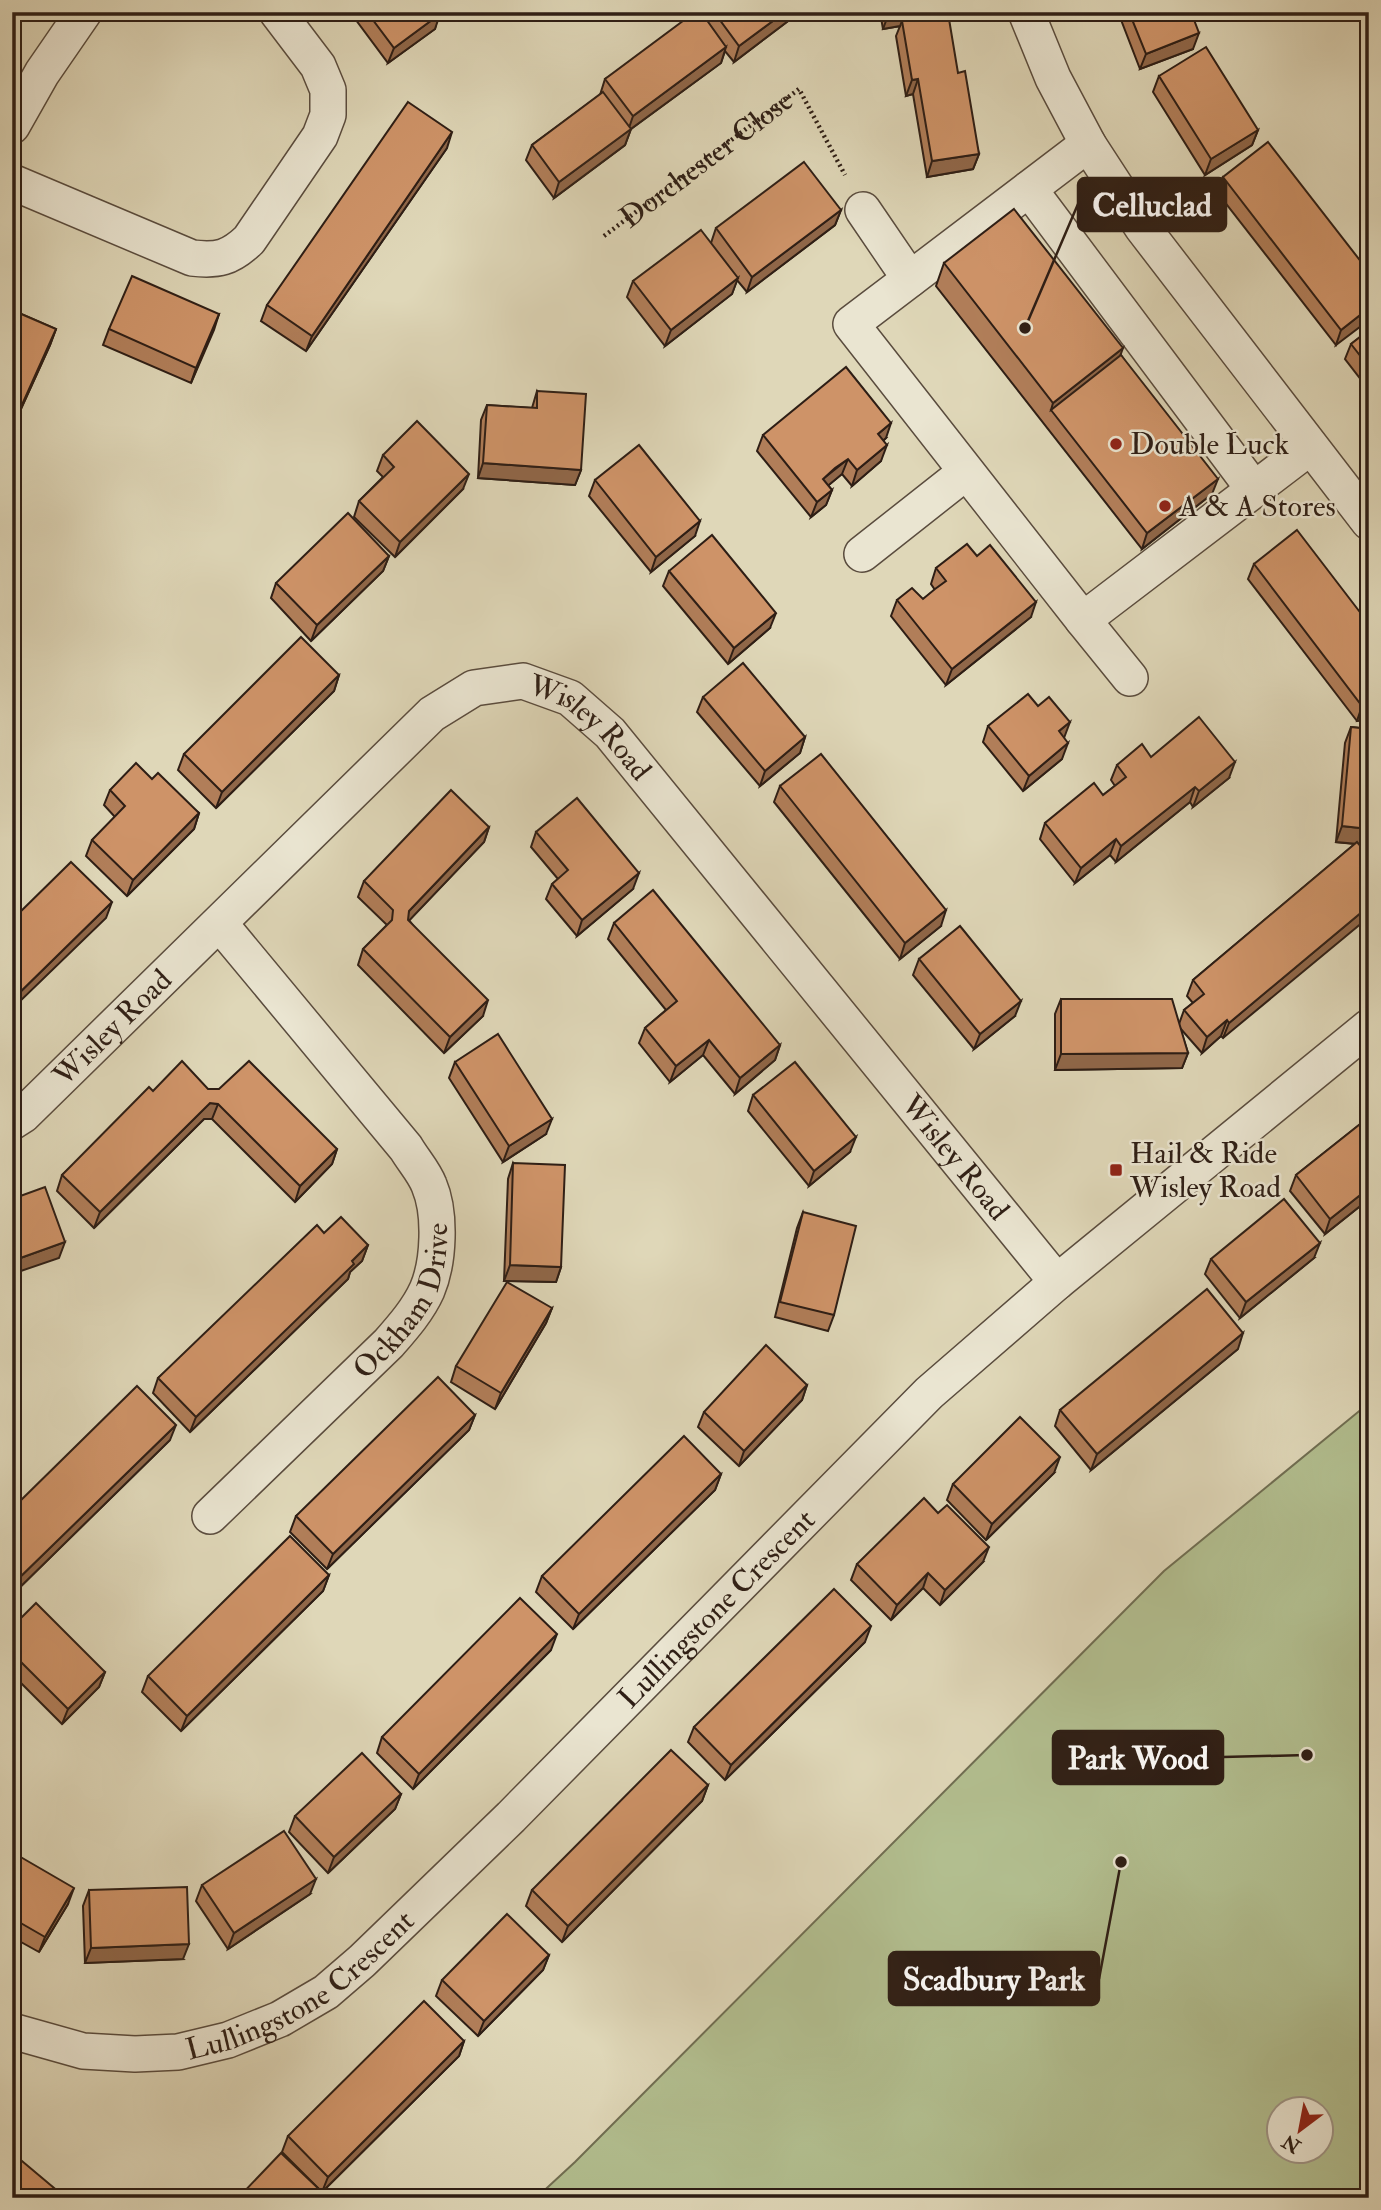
<svg xmlns="http://www.w3.org/2000/svg" width="1381" height="2210" viewBox="0 0 1381 2210" font-family="'IM FELL Double Pica',serif">
	<rect width="100%" height="100%" fill="#dfd7b8"/>
	<filter id="stains"><feTurbulence type="fractalNoise" baseFrequency=".00286" numOctaves="4"/><feColorMatrix values="0 0 0 0 .2 0 0 0 0 .09 0 0 0 0 .02 0 0 0 .5 -.17"/></filter>
	<radialGradient id="worn" r=".72"><stop offset=".6" stop-color="#630" stop-opacity="0"/><stop offset="1" stop-color="#630" stop-opacity=".3"/></radialGradient>
	<path fill="#b2be8f" stroke="#706e52" stroke-width="2" fill-rule="evenodd" d="M 1369,1403 L 1369,2198 L 536,2198 L 575,2162 L 1164,1571 ZM 1280,2108 L 1322,2108 L 1322,2150 L 1280,2150 Z"/>
	<g fill="none" stroke-linecap="round" stroke-linejoin="round">
		<defs>
			<g id="street">
				<polyline points="1026,12 1053,78 1088,144 1142,227 1369,522"/>
				<polyline points="12,126 42,73 84,12"/>
				<path d="M 12,182 L 192,258 C 218,261 230,258 249,240 L 320,136 L 328,115 L 328,90 L 318,66 L 277,12"/>
				<polyline points="1029,189 1253,488"/>
				<polyline points="863,210 910,279"/>
				<polyline points="862,554 966,472"/>
				<polyline points="1083,620 851,324 1088,144"/>
				<polyline points="1130,678 1083,620 1310,447"/>
				<path id="s2" d="M 12,1122 L 23,1115 L 432,714 L 474,688 L 523,681 L 570,698 L 610,733 L 1057,1282"/>
				<path id="s3" d="M 210,1516 L 389,1343 C 403,1327 418,1310 427,1290 C 439,1262 441,1213 429,1185 C 424,1172 413,1160 406,1148 L 220,924"/>
				<path id="s4" d="M 12,2031 L 83,2051 L 135,2054 L 178,2052 L 228,2040 L 280,2019 L 326,1992 L 362,1961 L 511,1817 L 929,1393 L 1057,1282 L 1369,1027"/>
			</g>
		</defs>
		<use href="#street" stroke="#5a4c3e" stroke-width="38"/>
		<path stroke="#2e1e15" stroke-width="4.5" stroke-dasharray="2 3.5" stroke-linecap="butt" id="s1" d="M 604,236 L 799,89 L 845,175"/>
		<use href="#street" stroke="#eae5d1" stroke-width="35"/>
	</g>
	<g fill="#b17e59" stroke="#2e1e15" stroke-width="2">
		<polygon points="350,12 439,12 435,29 388,63"/>
		<polygon points="710,12 800,12 734,62 725,51 721,63 631,129 625,145 554,198 526,160 532,145 600,95 605,79 707,20"/>
		<polygon points="880,12 932,12 931,16 958,73 979,154 973,169 927,177 913,94 906,96 896,36 900,26 883,29"/>
		<polygon points="1118,12 1191,12 1193,49 1140,69"/>
		<polygon points="1159,76 1258,130 1252,145 1205,175 1153,92"/>
		<polygon points="447,148 306,351 261,321 267,305"/>
		<polygon points="1223,177 1369,272 1336,345 1217,192"/>
		<polygon points="841,210 835,225 747,292 737,280 732,294 665,346 627,297 633,281 711,243 716,228"/>
		<polygon points="944,263 1121,355 1212,494 1142,549 936,286"/>
		<polygon points="12,310 56,329 50,345 15,422 12,421"/>
		<polygon points="219,314 191,383 103,345 109,329"/>
		<polygon points="1369,330 1369,390 1345,359 1351,344"/>
		<polygon points="537,391 581,470 575,485 478,478 481,420 487,405 532,408"/>
		<polygon points="763,435 886,438 883,441 881,461 852,486 842,474 830,484 828,485 832,490 826,505 811,517 757,451"/>
		<polygon points="383,455 463,489 395,557 354,517 359,501 383,477 377,471"/>
		<polygon points="595,480 695,536 651,572 589,496"/>
		<polygon points="389,556 383,571 311,641 271,598 276,583"/>
		<polygon points="977,556 1031,617 946,685 891,616 897,600 923,599 935,590 931,584 936,568"/>
		<polygon points="1254,564 1369,624 1369,719 1357,721 1248,579"/>
		<polygon points="669,571 770,628 728,664 663,586"/>
		<polygon points="339,675 334,691 216,808 178,770 184,754"/>
		<polygon points="703,697 805,737 800,753 760,786 697,712"/>
		<polygon points="988,726 1064,738 1062,759 1023,791 983,742"/>
		<polygon points="1351,727 1369,729 1369,845 1359,844 1223,1038 1221,1036 1202,1053 1180,1028 1188,1053 1182,1068 1055,1070 1055,1014 1061,999 1179,1024 1184,1010 1193,1003 1187,996 1193,980 1355,844 1336,842 1345,743"/>
		<polygon points="1151,757 1229,778 1193,807 1190,802 1116,862 1110,855 1075,883 1040,839 1045,823 1103,795 1115,786 1111,780 1117,765"/>
		<polygon points="152,779 199,813 194,829 127,896 86,856 92,840 115,817 104,805 110,790"/>
		<polygon points="780,786 941,926 900,959 774,802"/>
		<polygon points="489,827 484,842 409,920 483,1016 444,1053 358,965 363,949 387,925 358,897 364,881"/>
		<polygon points="536,832 633,889 577,936 546,899 552,884 558,879 531,847"/>
		<polygon points="614,923 780,1045 775,1060 735,1094 703,1055 670,1082 639,1043 645,1028 666,1010 608,939"/>
		<polygon points="919,959 1015,1016 974,1049 913,975"/>
		<polygon points="455,1062 546,1134 503,1162 449,1078"/>
		<polygon points="208,1089 219,1089 337,1149 332,1164 295,1202 212,1119 204,1119 94,1228 57,1191 62,1175 153,1091"/>
		<polygon points="753,1095 850,1152 809,1186 748,1111"/>
		<polygon points="1369,1117 1369,1199 1325,1234 1290,1191 1296,1175"/>
		<polygon points="513,1163 561,1267 556,1282 504,1281 508,1179"/>
		<polygon points="803,1212 834,1315 828,1331 775,1317 797,1228"/>
		<polygon points="324,1233 368,1245 362,1261 350,1272 348,1279 190,1432 153,1393 158,1378"/>
		<polygon points="1314,1258 1240,1318 1205,1274 1211,1259"/>
		<polygon points="552,1308 546,1323 495,1409 451,1382 456,1366"/>
		<polygon points="1238,1349 1091,1470 1055,1426 1060,1410"/>
		<polygon points="807,1385 802,1400 739,1466 698,1427 704,1412"/>
		<polygon points="475,1415 469,1430 327,1569 290,1532 296,1516"/>
		<polygon points="170,1440 12,1595 12,1509"/>
		<polygon points="1054,1473 986,1540 947,1500 953,1484"/>
		<polygon points="721,1474 715,1490 573,1629 536,1592 542,1576"/>
		<polygon points="983,1562 940,1605 923,1588 891,1620 851,1580 857,1564"/>
		<polygon points="329,1575 323,1591 181,1731 142,1692 148,1676"/>
		<polygon points="12,1627 105,1672 99,1687 62,1724 12,1674"/>
		<polygon points="865,1642 725,1780 688,1742 694,1727"/>
		<polygon points="551,1650 413,1789 377,1753 382,1737"/>
		<polygon points="708,1785 702,1801 562,1942 526,1906 532,1890"/>
		<polygon points="401,1794 395,1809 328,1873 289,1832 295,1816"/>
		<polygon points="12,1852 68,1904 39,1952 12,1937"/>
		<polygon points="202,1885 310,1894 228,1949 196,1901"/>
		<polygon points="89,1890 183,1959 85,1963 83,1906"/>
		<polygon points="549,1955 543,1970 478,2036 436,1996 442,1980"/>
		<polygon points="464,2041 459,2056 322,2192 282,2152 288,2136"/>
	</g>
	<g fill="#906749" stroke="#2e1e15" stroke-width="2">
		<polygon points="785,12 800,12 734,62 739,46"/>
		<polygon points="895,12 932,12 929,21 902,21 900,26 883,29 889,13"/>
		<polygon points="440,14 435,29 388,63 394,48"/>
		<polygon points="1199,33 1193,49 1140,69 1146,54"/>
		<polygon points="726,47 721,63 631,129 625,145 554,198 559,182 628,131 633,116"/>
		<polygon points="918,79 913,94 906,96 912,80"/>
		<polygon points="1258,130 1252,145 1205,175 1211,159"/>
		<polygon points="452,132 447,148 306,351 312,336"/>
		<polygon points="979,154 973,169 927,177 932,161"/>
		<polygon points="841,210 835,225 747,292 752,277"/>
		<polygon points="738,278 732,294 665,346 671,330"/>
		<polygon points="1369,308 1369,320 1336,345 1341,330"/>
		<polygon points="219,314 214,330 191,383 196,368"/>
		<polygon points="56,329 50,345 15,422 21,407"/>
		<polygon points="1123,348 1115,370 1051,410 1053,403"/>
		<polygon points="891,423 886,438 872,450 878,434"/>
		<polygon points="887,445 881,461 852,486 857,470"/>
		<polygon points="848,459 842,474 818,494 823,479"/>
		<polygon points="483,463 581,470 575,485 478,478"/>
		<polygon points="469,474 463,489 395,557 400,542"/>
		<polygon points="1218,479 1212,494 1142,549 1147,533"/>
		<polygon points="832,490 826,505 811,517 817,502"/>
		<polygon points="700,521 695,536 651,572 656,557"/>
		<polygon points="389,556 383,571 311,641 317,625"/>
		<polygon points="1036,602 1031,617 946,685 952,669"/>
		<polygon points="776,613 770,628 728,664 734,648"/>
		<polygon points="339,675 334,691 216,808 222,792"/>
		<polygon points="1369,704 1369,719 1357,721 1362,706"/>
		<polygon points="1070,722 1064,738 1053,747 1059,731"/>
		<polygon points="805,737 800,753 760,786 765,771"/>
		<polygon points="1068,743 1062,759 1023,791 1029,776"/>
		<polygon points="1235,762 1229,778 1193,807 1199,791"/>
		<polygon points="1195,787 1190,802 1116,862 1121,846"/>
		<polygon points="199,813 194,829 127,896 133,880"/>
		<polygon points="1342,826 1369,829 1369,845 1336,842"/>
		<polygon points="489,827 484,842 403,927 409,911"/>
		<polygon points="1116,839 1110,855 1075,883 1081,868"/>
		<polygon points="639,873 633,889 577,936 582,920"/>
		<polygon points="112,902 106,918 12,1009 12,1000"/>
		<polygon points="1369,906 1369,917 1223,1038 1229,1023"/>
		<polygon points="946,910 941,926 900,959 905,943"/>
		<polygon points="488,1000 483,1016 444,1053 450,1037"/>
		<polygon points="1021,1001 1015,1016 974,1049 980,1034"/>
		<polygon points="1227,1020 1221,1036 1202,1053 1207,1037"/>
		<polygon points="709,1040 703,1055 670,1082 676,1066"/>
		<polygon points="780,1045 775,1060 735,1094 740,1078"/>
		<polygon points="1188,1053 1182,1068 1055,1070 1061,1054"/>
		<polygon points="210,1103 218,1104 212,1119 204,1119 94,1228 100,1212"/>
		<polygon points="552,1119 546,1134 503,1162 509,1146"/>
		<polygon points="856,1137 850,1152 809,1186 814,1171"/>
		<polygon points="337,1149 332,1164 295,1202 300,1186"/>
		<polygon points="1369,1188 1369,1199 1325,1234 1330,1219"/>
		<polygon points="65,1242 59,1258 12,1274 12,1261"/>
		<polygon points="1320,1243 1314,1258 1240,1318 1246,1302"/>
		<polygon points="368,1245 362,1261 350,1272 348,1279 190,1432 196,1417"/>
		<polygon points="510,1265 561,1267 556,1282 504,1281"/>
		<polygon points="552,1308 546,1323 495,1409 501,1393"/>
		<polygon points="1243,1333 1238,1349 1091,1470 1097,1454"/>
		<polygon points="807,1385 802,1400 739,1466 744,1451"/>
		<polygon points="475,1415 469,1430 327,1569 333,1554"/>
		<polygon points="176,1425 170,1440 12,1595 17,1580"/>
		<polygon points="1060,1457 1054,1473 986,1540 992,1524"/>
		<polygon points="721,1474 715,1490 573,1629 579,1614"/>
		<polygon points="989,1547 983,1562 940,1605 945,1590"/>
		<polygon points="928,1573 923,1588 891,1620 897,1605"/>
		<polygon points="329,1575 323,1591 181,1731 187,1716"/>
		<polygon points="871,1626 865,1642 725,1780 731,1765"/>
		<polygon points="557,1634 551,1650 413,1789 419,1774"/>
		<polygon points="105,1672 99,1687 62,1724 68,1709"/>
		<polygon points="708,1785 702,1801 562,1942 568,1926"/>
		<polygon points="401,1794 395,1809 328,1873 334,1857"/>
		<polygon points="316,1879 310,1894 228,1949 234,1933"/>
		<polygon points="74,1888 68,1904 39,1952 45,1937"/>
		<polygon points="189,1944 183,1959 85,1963 91,1948"/>
		<polygon points="549,1955 543,1970 478,2036 484,2021"/>
		<polygon points="464,2041 459,2056 322,2192 328,2177"/>
	</g>
	<g fill="#ce9368" stroke="#2e1e15" stroke-width="2">
		<polygon points="367,12 439,12 440,14 394,48"/>
		<polygon points="695,12 701,12 726,47 633,116 605,79"/>
		<polygon points="714,12 785,12 739,46"/>
		<polygon points="1129,12 1191,12 1199,33 1146,54"/>
		<polygon points="948,13 958,73 965,71 979,154 932,161 918,79 912,80 902,21"/>
		<polygon points="1206,47 1258,130 1211,159 1159,76"/>
		<polygon points="603,92 631,129 559,182 532,145"/>
		<polygon points="408,102 452,132 312,336 267,305"/>
		<polygon points="1268,142 1369,272 1369,308 1341,330 1223,177"/>
		<polygon points="804,162 841,210 752,277 716,228"/>
		<polygon points="1014,209 1123,348 1053,403 944,263"/>
		<polygon points="701,230 738,278 671,330 633,281"/>
		<polygon points="132,276 219,314 196,368 109,329"/>
		<polygon points="12,310 56,329 21,407 12,403"/>
		<polygon points="1369,330 1369,367 1351,344"/>
		<polygon points="1121,355 1218,479 1147,533 1051,410"/>
		<polygon points="846,367 891,423 878,434 887,445 857,470 848,459 835,468 823,479 832,490 817,502 763,435"/>
		<polygon points="537,391 586,394 581,470 483,463 487,405 537,408"/>
		<polygon points="417,421 469,474 400,542 359,501 394,467 383,455"/>
		<polygon points="639,445 700,521 656,557 595,480"/>
		<polygon points="348,513 389,556 317,625 276,583"/>
		<polygon points="1297,530 1369,624 1369,704 1362,706 1254,564"/>
		<polygon points="712,535 776,613 734,648 669,571"/>
		<polygon points="967,544 977,556 990,545 1036,602 952,669 897,600 912,588 923,599 935,589 946,581 936,568"/>
		<polygon points="301,637 339,675 222,792 184,754"/>
		<polygon points="743,663 805,737 765,771 703,697"/>
		<polygon points="1028,694 1038,706 1049,697 1070,722 1059,731 1068,743 1029,776 988,726"/>
		<polygon points="1199,717 1235,762 1199,791 1195,787 1121,846 1116,839 1081,868 1045,823 1094,783 1103,795 1126,777 1117,765 1142,744 1151,757"/>
		<polygon points="1351,727 1369,729 1369,829 1342,826"/>
		<polygon points="821,754 946,910 905,943 780,786"/>
		<polygon points="136,763 152,779 158,773 199,813 133,880 92,840 125,806 110,790"/>
		<polygon points="451,790 489,827 409,911 408,920 488,1000 450,1037 363,949 392,920 393,910 364,881"/>
		<polygon points="577,798 639,873 582,920 552,884 568,870 536,832"/>
		<polygon points="1357,842 1369,856 1369,906 1229,1023 1227,1020 1207,1037 1184,1010 1204,994 1193,980"/>
		<polygon points="71,862 112,902 12,1000 12,920"/>
		<polygon points="653,890 780,1045 740,1078 709,1040 676,1066 645,1028 677,1001 614,923"/>
		<polygon points="960,926 1021,1001 980,1034 919,959"/>
		<polygon points="1061,999 1172,999 1188,1053 1061,1054"/>
		<polygon points="498,1034 552,1119 509,1146 455,1062"/>
		<polygon points="182,1061 208,1089 219,1089 249,1061 337,1149 300,1186 218,1104 210,1103 100,1212 62,1175 149,1087 153,1091"/>
		<polygon points="795,1062 856,1137 814,1171 753,1095"/>
		<polygon points="1369,1117 1369,1188 1330,1219 1296,1175"/>
		<polygon points="513,1163 565,1165 561,1267 510,1265"/>
		<polygon points="45,1187 65,1242 12,1261 12,1199"/>
		<polygon points="1284,1199 1320,1243 1246,1302 1211,1259"/>
		<polygon points="803,1212 856,1226 834,1315 780,1302"/>
		<polygon points="341,1217 368,1245 352,1261 354,1264 196,1417 158,1378 317,1225 324,1233"/>
		<polygon points="507,1282 552,1308 501,1393 456,1366"/>
		<polygon points="1207,1289 1243,1333 1097,1454 1060,1410"/>
		<polygon points="766,1345 807,1385 744,1451 704,1412"/>
		<polygon points="438,1377 475,1415 333,1554 296,1516"/>
		<polygon points="137,1386 176,1425 17,1580 12,1575 12,1509"/>
		<polygon points="1020,1417 1060,1457 992,1524 953,1484"/>
		<polygon points="684,1436 721,1474 579,1614 542,1576"/>
		<polygon points="924,1498 938,1513 947,1505 989,1547 945,1590 928,1573 897,1605 857,1564"/>
		<polygon points="290,1536 329,1575 187,1716 148,1676"/>
		<polygon points="834,1589 871,1626 731,1765 694,1727"/>
		<polygon points="520,1598 557,1634 419,1774 382,1737"/>
		<polygon points="36,1603 105,1672 68,1709 12,1653 12,1627"/>
		<polygon points="671,1750 708,1785 568,1926 532,1890"/>
		<polygon points="362,1753 401,1794 334,1857 295,1816"/>
		<polygon points="284,1831 316,1879 234,1933 202,1885"/>
		<polygon points="12,1852 74,1888 45,1937 12,1918"/>
		<polygon points="187,1887 189,1944 91,1948 89,1890"/>
		<polygon points="507,1914 549,1955 484,2021 442,1980"/>
		<polygon points="424,2001 464,2041 328,2177 288,2136"/>
		<polygon points="281,2153 321,2191 314,2198 238,2198"/>
		<polygon points="16,2156 66,2198 12,2198 12,2160"/>
	</g>
	<g fill="#8f2418" stroke="#eae5d1" stroke-width="2.5">
		<circle cx="1116" cy="444" r="7"/>
		<circle cx="1165" cy="506" r="7"/>
		<rect x="1109" y="1163" width="14" height="14" rx="3.5"/>
	</g>
	<g text-anchor="middle" stroke-width="5" stroke-linejoin="round" paint-order="stroke">
		<g font-size="30" fill="#2e1e15" stroke="#eae5d1">
			<text dy="10" stroke="none"><textPath href="#s1" startOffset="128">Dorchester Close</textPath></text>
			<text dy="10" stroke="none"><textPath href="#s2" startOffset="768">Wisley Road</textPath></text>
			<text dy="10" stroke="none"><textPath href="#s2" startOffset="138">Wisley Road</textPath></text>
			<text dy="10" stroke="none"><textPath href="#s2" startOffset="1335">Wisley Road</textPath></text>
			<text dy="10" stroke="none"><textPath href="#s3" startOffset="294">Ockham Drive</textPath></text>
			<text dy="10" stroke="none"><textPath href="#s4" startOffset="877">Lullingstone Crescent</textPath></text>
			<text dy="10" stroke="none"><textPath href="#s4" startOffset="310">Lullingstone Crescent</textPath></text>
		</g>
		<g font-size="30" fill="#2e1e15" stroke="#eae5d1" text-anchor="start">
			<text x="1130" y="454">Double Luck</text>
			<text x="1179" y="516">A &amp; A Stores</text>
			<text x="1130" y="1163">Hail &amp; Ride<tspan x="1130" dy="34">Wisley Road</tspan></text>
		</g>
	</g>
	<path fill="none" stroke="#2e1e15" stroke-width="2.5" d="M1025 328L1078 204M1307 1755L1223 1757M1121 1862L1099 1979"/>
	<g fill="#2e1e15" stroke="#eae5d1" stroke-width="2.5">
		<circle cx="1025" cy="328" r="7"/>
		<circle cx="1307" cy="1755" r="7"/>
		<circle cx="1121" cy="1862" r="7"/>
	</g>
	<g fill="#2e1e15" stroke="#2e1e15" stroke-width="2.5">
		<rect x="1078" y="178" width="148" height="53" rx="7"/>
		<rect x="1053" y="1731" width="170" height="53" rx="7"/>
		<rect x="889" y="1952" width="210" height="53" rx="7"/>
	</g>
	<g font-size="32" text-anchor="middle" font-weight="bold" fill="#fff">
		<text x="1152" y="216">Celluclad</text>
		<text x="1138" y="1769">Park Wood</text>
		<text x="994" y="1990">Scadbury Park</text>
	</g>
	<rect width="1381" height="2210" fill="none" stroke="#dfd7b8" stroke-width="42"/>
	<rect x="14" y="14" width="1353" height="2182" fill="none" stroke="#2e1e15" stroke-width="3.5"/>
	<rect x="21" y="21" width="1339" height="2168" fill="none" stroke="#2e1e15" stroke-width="2"/>
	<g transform="translate(1300 2130) rotate(212)"><circle r="33" fill="#eae5d1" stroke="#9f9586" stroke-width="2"/>
	<path d="M0-5L12 26L0 18L-12 26Z" fill="#8f2418"/>
	<text y="-10" font-size="19" font-weight="bold" text-anchor="middle" fill="#2e1e15">N</text>
	</g>
	<rect width="100%" height="100%" filter="url(#stains)"/>
	<rect width="100%" height="100%" fill="url(#worn)"/>
</svg>
